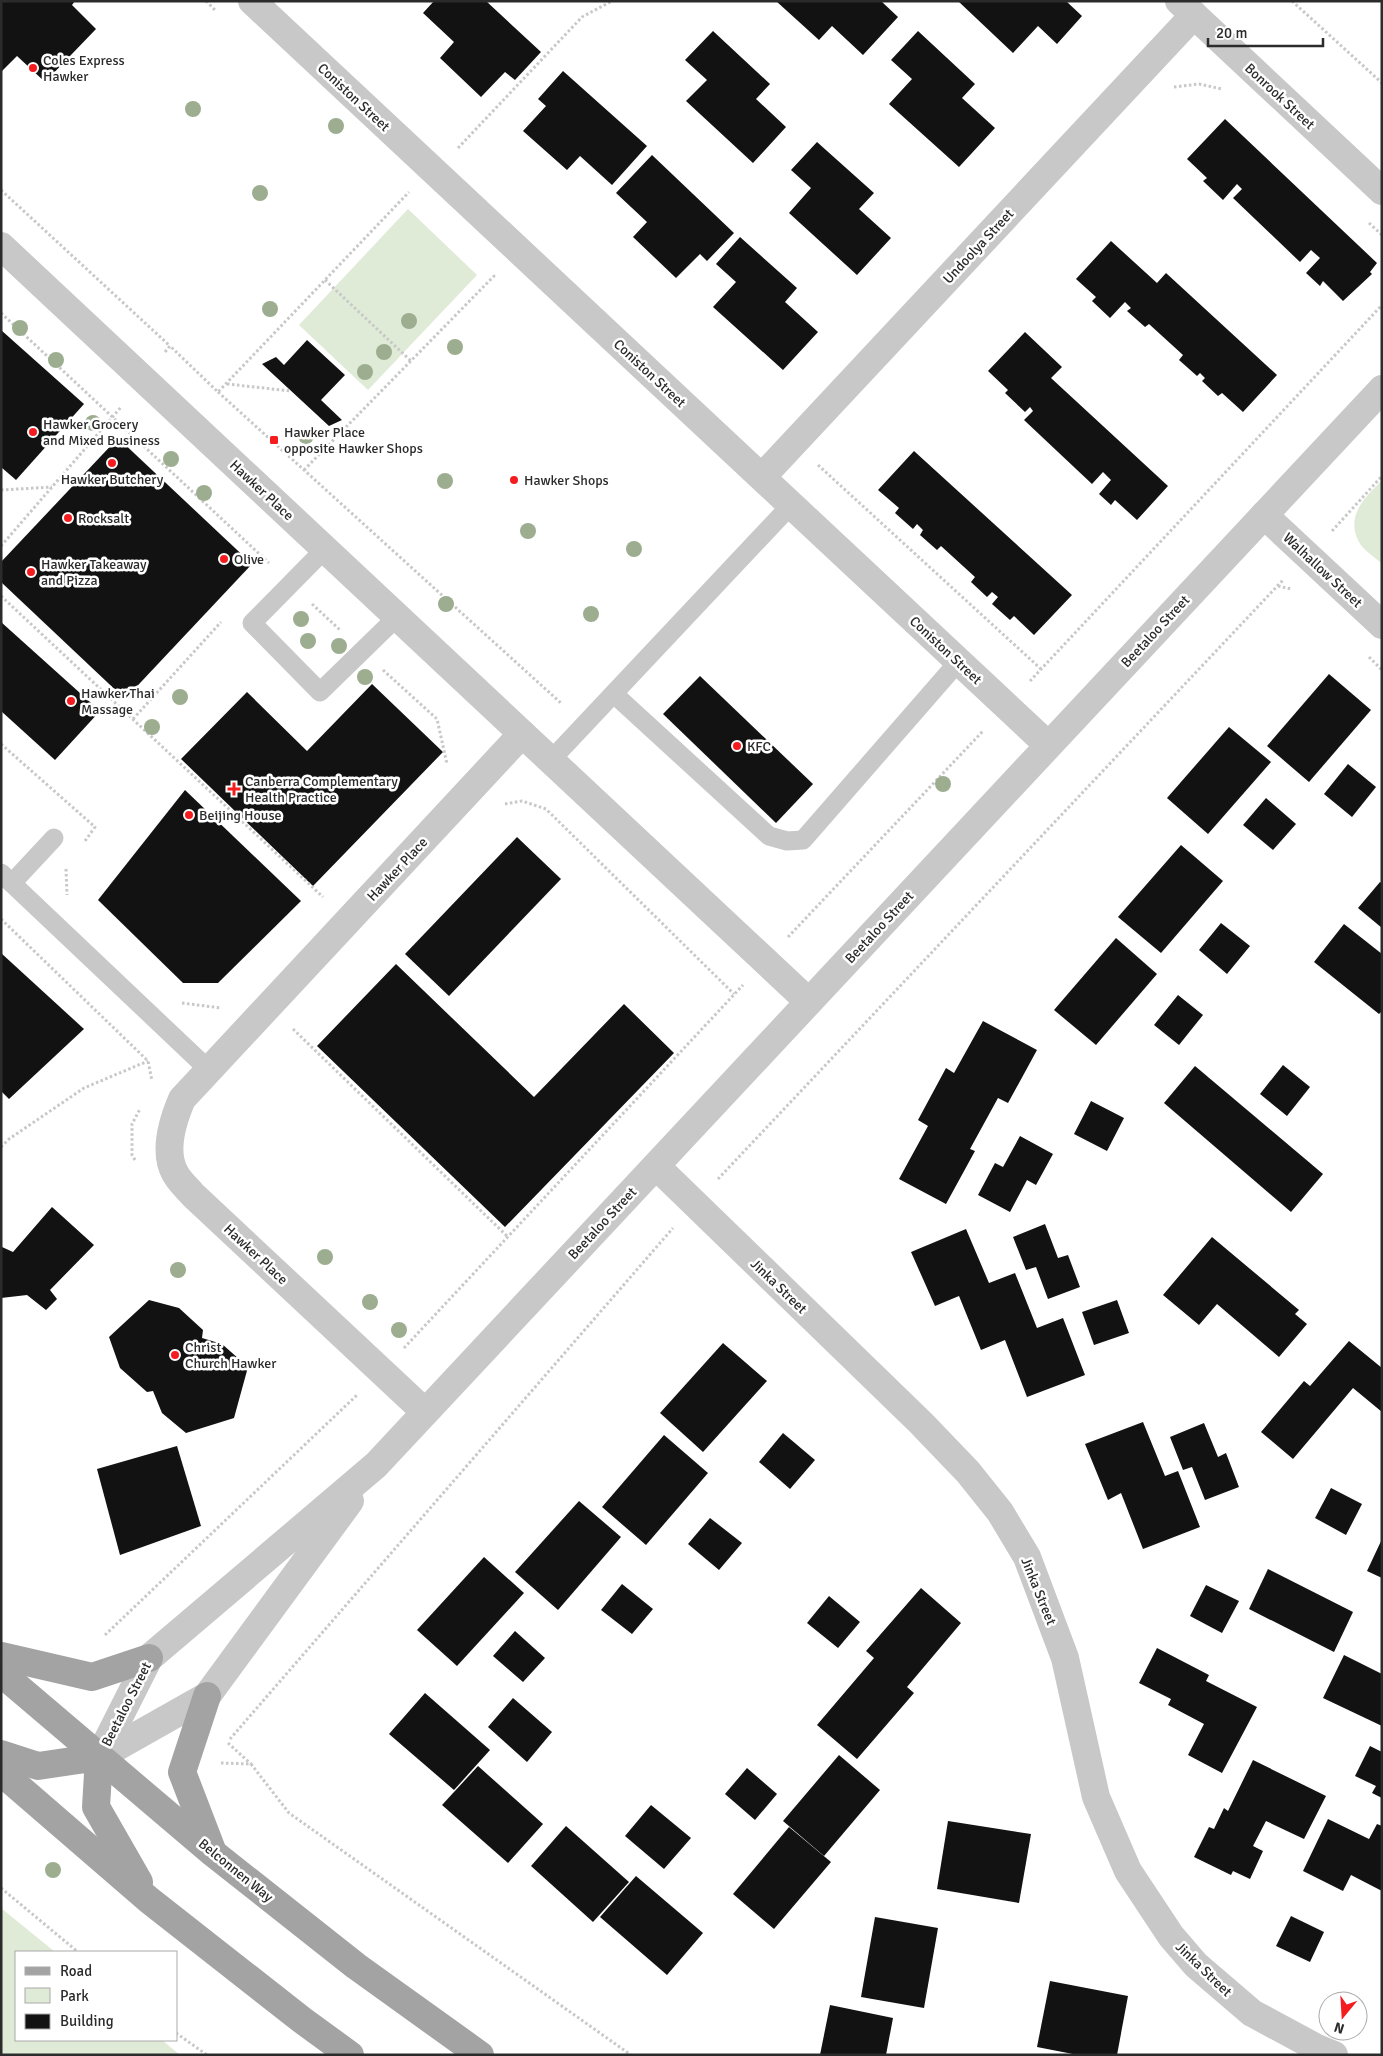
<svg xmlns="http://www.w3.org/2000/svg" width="1383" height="2056" viewBox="0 0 1383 2056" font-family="Signika,sans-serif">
	<rect width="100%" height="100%" fill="#fff"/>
	<g fill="#e0ebd7">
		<polygon points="408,209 477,275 368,390 299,325"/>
		<path d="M 1382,480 L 1382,564 C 1375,557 1363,550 1359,542 C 1345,515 1365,498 1382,480 Z"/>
		<polygon points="1,1908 55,1952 16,1952 16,2040 162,2040 180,2055 1,2055"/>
	</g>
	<g fill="#121212">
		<polygon points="1,1 75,1 72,5 96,29 45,82 17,56 1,72"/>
		<polygon points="434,1 486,1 541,52 515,80 505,72 481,97 440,58 454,42 423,13"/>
		<polygon points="776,1 881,1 898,17 863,55 832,26 819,40"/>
		<polygon points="958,1 1066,1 1082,16 1057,44 1038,26 1013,53"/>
		<polygon points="713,31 770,84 756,99 786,127 753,163 686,101 707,80 685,60"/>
		<polygon points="918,31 975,84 962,98 995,128 959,167 889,104 912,79 891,60"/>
		<polygon points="563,71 647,146 612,185 580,156 567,170 523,131 546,106 538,99"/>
		<polygon points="1225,119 1377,263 1370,272 1372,274 1343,301 1323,281 1320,286 1306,273 1320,258 1311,250 1300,262 1233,198 1242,189 1237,184 1223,200 1203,181 1207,178 1187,159"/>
		<polygon points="817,142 874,193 859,209 891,238 857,275 789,213 811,188 791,170"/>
		<polygon points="652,155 734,233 707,261 700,254 676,278 633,237 647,222 616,193"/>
		<polygon points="740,237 797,288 785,302 818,332 783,370 713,307 736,282 716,264"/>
		<polygon points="1111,241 1157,283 1166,273 1277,375 1243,412 1222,393 1218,396 1202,381 1205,378 1200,373 1197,376 1179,360 1183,355 1149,324 1145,327 1127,311 1131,308 1125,302 1110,318 1092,301 1096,297 1076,279"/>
		<polygon points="1,330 84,404 16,480 1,467"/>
		<polygon points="1025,332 1062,367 1051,378 1168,486 1137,520 1115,500 1111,505 1099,494 1111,480 1103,472 1092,484 1024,420 1033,411 1030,407 1025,412 1005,393 1008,390 988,371"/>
		<polygon points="307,340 345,375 321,400 342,420 329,426 262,364 276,357 284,365"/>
		<polygon points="118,438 252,564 125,699 1,582 1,562"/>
		<polygon points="914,451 1072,595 1034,635 1014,616 1010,620 992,604 998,597 992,592 987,597 971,582 975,577 941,546 937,550 920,535 923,530 917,524 913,529 895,513 899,508 878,490"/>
		<polygon points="1,622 100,711 55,760 1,711"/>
		<polygon points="1329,674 1371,710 1309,782 1267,746"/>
		<polygon points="700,676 813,784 776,823 663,714"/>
		<polygon points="372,684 443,752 313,886 181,759 247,692 307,751"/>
		<polygon points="1229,727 1271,762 1208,834 1167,798"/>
		<polygon points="1348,764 1376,787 1352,817 1324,794"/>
		<polygon points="185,790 301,901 218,983 183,983 98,900"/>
		<polygon points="1266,798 1296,824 1273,850 1243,825"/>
		<polygon points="517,837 561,879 449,996 405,954"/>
		<polygon points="1181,845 1223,881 1161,953 1118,917"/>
		<polygon points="1380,882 1382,883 1382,928 1358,908"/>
		<polygon points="1221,923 1250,946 1227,974 1199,950"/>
		<polygon points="1344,924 1382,954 1382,1011 1379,1014 1314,962"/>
		<polygon points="1116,938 1157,974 1096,1045 1054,1010"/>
		<polygon points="1,953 84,1029 9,1099 1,1091"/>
		<polygon points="396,964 534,1097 624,1004 674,1053 505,1227 317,1046"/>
		<polygon points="1178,995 1203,1015 1179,1045 1154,1025"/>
		<polygon points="983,1021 1037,1050 1008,1103 998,1098 970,1149 975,1151 946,1204 899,1179 928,1126 918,1120 946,1068 954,1073"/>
		<polygon points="1283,1065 1310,1087 1287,1116 1260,1094"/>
		<polygon points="1195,1066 1323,1174 1291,1212 1164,1103"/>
		<polygon points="1091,1101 1124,1118 1107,1151 1074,1134"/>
		<polygon points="1020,1136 1053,1154 1036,1185 1027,1180 1010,1212 978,1195 995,1163 1003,1167"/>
		<polygon points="52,1207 94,1245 50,1290 57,1299 46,1310 27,1295 1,1298 1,1248 2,1247 13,1252"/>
		<polygon points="1045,1224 1058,1258 1068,1255 1080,1287 1048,1299 1036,1267 1026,1270 1013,1237"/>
		<polygon points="966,1229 989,1283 1015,1273 1037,1328 1063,1318 1085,1375 1027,1397 1005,1340 981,1350 959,1296 935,1306 911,1252"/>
		<polygon points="1212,1237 1299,1310 1295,1314 1307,1324 1279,1357 1217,1304 1199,1325 1163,1295"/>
		<polygon points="149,1300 179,1308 203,1330 202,1338 222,1344 248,1367 234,1418 186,1433 162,1413 153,1391 147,1392 120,1368 109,1337"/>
		<polygon points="1117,1300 1129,1333 1094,1345 1082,1312"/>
		<polygon points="1349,1341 1382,1368 1382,1412 1353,1388 1293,1459 1261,1432 1304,1381 1310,1386"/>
		<polygon points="723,1343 767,1381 703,1452 660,1413"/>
		<polygon points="1143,1422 1165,1476 1178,1471 1200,1527 1143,1549 1121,1493 1108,1500 1085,1444"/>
		<polygon points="1204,1423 1218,1457 1226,1453 1239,1487 1205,1500 1192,1467 1183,1470 1170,1437"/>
		<polygon points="783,1433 815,1460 790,1489 759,1462"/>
		<polygon points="664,1435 708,1473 646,1545 602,1507"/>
		<polygon points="177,1446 201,1526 120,1555 97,1469"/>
		<polygon points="1331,1488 1362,1504 1346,1535 1315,1518"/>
		<polygon points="579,1501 621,1537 558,1610 515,1572"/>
		<polygon points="710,1518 742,1543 719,1570 688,1544"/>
		<polygon points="1382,1539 1382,1578 1367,1571"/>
		<polygon points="484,1557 524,1593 457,1666 417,1630"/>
		<polygon points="1268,1569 1353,1612 1334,1652 1249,1609"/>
		<polygon points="622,1584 653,1609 632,1634 601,1610"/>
		<polygon points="1206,1585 1239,1601 1222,1633 1190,1616"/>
		<polygon points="921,1588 961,1623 907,1687 914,1693 857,1759 817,1725 874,1658 866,1651"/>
		<polygon points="829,1596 860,1622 838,1648 807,1623"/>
		<polygon points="515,1631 545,1658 523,1682 493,1656"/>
		<polygon points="1157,1648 1209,1675 1206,1681 1257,1707 1222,1773 1188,1755 1204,1724 1168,1705 1171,1699 1139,1683"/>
		<polygon points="1344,1655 1382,1674 1382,1726 1323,1698"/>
		<polygon points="425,1693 490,1750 454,1790 389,1734"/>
		<polygon points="513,1698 552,1732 527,1762 488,1727"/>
		<polygon points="1370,1746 1382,1752 1382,1798 1372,1793 1376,1786 1355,1776"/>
		<polygon points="839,1755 880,1790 824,1856 783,1821"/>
		<polygon points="1253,1760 1326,1796 1304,1839 1266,1821 1253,1846 1263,1851 1250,1879 1233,1871 1231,1875 1194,1857 1209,1827 1214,1829 1224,1808 1228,1811"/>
		<polygon points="478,1766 543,1824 508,1863 442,1805"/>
		<polygon points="747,1768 777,1794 755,1820 725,1794"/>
		<polygon points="651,1805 691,1838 664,1869 625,1836"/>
		<polygon points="1328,1819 1369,1839 1377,1824 1382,1826 1382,1891 1351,1875 1343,1891 1303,1871"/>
		<polygon points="948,1821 1031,1834 1019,1903 937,1889"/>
		<polygon points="566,1826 629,1882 593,1922 531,1866"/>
		<polygon points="789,1827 831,1862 774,1929 733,1894"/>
		<polygon points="636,1876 703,1933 667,1975 600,1917"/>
		<polygon points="1291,1916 1324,1932 1310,1962 1276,1946"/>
		<polygon points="875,1917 938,1928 924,2008 861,1997"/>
		<polygon points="1050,1981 1128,1996 1117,2055 1078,2055 1037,2047"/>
		<polygon points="830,2005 893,2018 886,2055 820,2055"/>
	</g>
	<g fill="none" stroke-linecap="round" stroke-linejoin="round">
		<g stroke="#c8c8c8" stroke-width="3" stroke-dasharray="2.5 2.5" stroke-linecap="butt">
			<polyline points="206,1 215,10"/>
			<polyline points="1292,1 1382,83"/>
			<polyline points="1174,87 1199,84 1222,89"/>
			<polyline points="458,148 582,17 612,1"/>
			<polyline points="1,190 170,346"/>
			<polyline points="1369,223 1382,235"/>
			<polyline points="325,280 411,361"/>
			<polyline points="1,313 269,563"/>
			<polyline points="165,352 170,346 218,392 409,192"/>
			<polyline points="227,384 291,391"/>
			<polyline points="218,392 562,704"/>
			<polyline points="818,465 1041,669"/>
			<polyline points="304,470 494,276 492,274"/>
			<polyline points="1,490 52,487"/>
			<polyline points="1332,531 1382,476"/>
			<polyline points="1,546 122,406"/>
			<polyline points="1278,586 1291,589"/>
			<polyline points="1,596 323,897"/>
			<polyline points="312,604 340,630"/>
			<polyline points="1369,657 1382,670"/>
			<polyline points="383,670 437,719 447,764"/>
			<polyline points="1030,681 1382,305"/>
			<polyline points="133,719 221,622"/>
			<polyline points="1,744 95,827 85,841"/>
			<polyline points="505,804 522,801 546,809 734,994"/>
			<polyline points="66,869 67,895"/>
			<polyline points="1,919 148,1061 152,1081"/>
			<polyline points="788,937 983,731"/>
			<polyline points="182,1003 221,1008"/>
			<polyline points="293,1029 508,1237"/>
			<polyline points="1,1147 9,1139 84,1088 148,1061"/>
			<polyline points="135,1160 132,1155 132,1124 140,1109"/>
			<polyline points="718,1179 1283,580"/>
			<polyline points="404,1348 743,985"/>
			<polyline points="105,1635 357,1395"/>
			<polyline points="230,1739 673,1228"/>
			<polyline points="228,1743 251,1764"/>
			<polyline points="221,1763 251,1764 289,1813 631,2055"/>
			<polyline points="1,1888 78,1952"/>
			<polyline points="176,2033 207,2055"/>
		</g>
		<g stroke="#c8c8c8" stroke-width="19">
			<polyline points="325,549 252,623 320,692 398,616"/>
			<polyline points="614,694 769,836 787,841 803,840 959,661"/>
			<polyline points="551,760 791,505"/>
			<polyline points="1,873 209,1070"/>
			<polyline points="12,883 54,838"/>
		</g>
		<g stroke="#c8c8c8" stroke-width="28">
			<polyline points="252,1 1048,745"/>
			<polyline points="1179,1 1382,191"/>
			<polyline points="1,246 809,1002"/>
			<polyline points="762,477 1194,15"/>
			<polyline points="1264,515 1382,625"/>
			<polyline points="656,1166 921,1423 968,1472 1000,1512 1027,1557 1065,1658 1096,1797 1128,1871 1171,1936 1196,1965 1252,2013 1317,2048 1334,2055"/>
			<path d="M 425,1412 L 193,1195 C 187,1188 179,1181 175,1173 C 163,1151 173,1120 182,1099 L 522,734"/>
			<polyline points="99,1757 149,1658 376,1465 1382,389"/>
			<polyline points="99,1757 207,1696 350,1501"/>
		</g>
		<g stroke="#a3a3a3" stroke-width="28">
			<polyline points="1,1656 92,1677 149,1658"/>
			<polyline points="1,1673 213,1853 356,1966 480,2055"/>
			<polyline points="207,1696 182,1772 212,1850"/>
			<polyline points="1,1754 38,1766 99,1757 96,1807 139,1882"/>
			<polyline points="1,1772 149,1900 302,2020 350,2055"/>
		</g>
	</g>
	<g fill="#9cad90">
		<circle cx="193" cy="109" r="8"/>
		<circle cx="336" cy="126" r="8"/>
		<circle cx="260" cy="193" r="8"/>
		<circle cx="270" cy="309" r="8"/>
		<circle cx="409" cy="321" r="8"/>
		<circle cx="20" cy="328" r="8"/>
		<circle cx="455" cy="347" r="8"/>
		<circle cx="384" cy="352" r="8"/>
		<circle cx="56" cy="360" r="8"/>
		<circle cx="365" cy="372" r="8"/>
		<circle cx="93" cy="423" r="8"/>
		<circle cx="306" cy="436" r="8"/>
		<circle cx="171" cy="459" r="8"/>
		<circle cx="445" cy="481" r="8"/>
		<circle cx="204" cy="493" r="8"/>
		<circle cx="528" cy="531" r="8"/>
		<circle cx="634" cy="549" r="8"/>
		<circle cx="446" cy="604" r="8"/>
		<circle cx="591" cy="614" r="8"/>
		<circle cx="301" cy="619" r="8"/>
		<circle cx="308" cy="641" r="8"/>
		<circle cx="339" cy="646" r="8"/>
		<circle cx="365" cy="677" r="8"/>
		<circle cx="180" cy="697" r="8"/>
		<circle cx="152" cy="727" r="8"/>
		<circle cx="943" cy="784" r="8"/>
		<circle cx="325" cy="1257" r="8"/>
		<circle cx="178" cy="1270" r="8"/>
		<circle cx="370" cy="1302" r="8"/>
		<circle cx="399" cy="1330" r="8"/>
		<circle cx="53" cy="1870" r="8"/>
	</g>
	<g fill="#f41c1f" stroke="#fff" stroke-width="2">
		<circle cx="33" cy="68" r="5"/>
		<circle cx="33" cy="432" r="5"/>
		<rect x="269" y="435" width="10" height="10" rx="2.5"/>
		<circle cx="112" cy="463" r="5"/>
		<circle cx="514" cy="480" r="5"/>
		<circle cx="68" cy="518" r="5"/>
		<circle cx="224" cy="559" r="5"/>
		<circle cx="31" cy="572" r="5"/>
		<circle cx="71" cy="701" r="5"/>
		<circle cx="737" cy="746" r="5"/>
		<path d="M231.5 781.5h5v5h5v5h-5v5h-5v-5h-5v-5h5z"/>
		<circle cx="189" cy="815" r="5"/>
		<circle cx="175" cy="1355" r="5"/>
	</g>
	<g text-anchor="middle" stroke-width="5" stroke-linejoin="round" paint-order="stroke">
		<g font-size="14" fill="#2b2b2b" stroke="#fff" text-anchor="start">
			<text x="43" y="65">Coles Express<tspan x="43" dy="16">Hawker</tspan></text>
			<text x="43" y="429">Hawker Grocery<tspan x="43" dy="16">and Mixed Business</tspan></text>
			<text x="284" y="437">Hawker Place<tspan x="284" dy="16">opposite Hawker Shops</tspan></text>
			<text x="112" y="484" text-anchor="middle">Hawker Butchery</text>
			<text x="524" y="485">Hawker Shops</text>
			<text x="78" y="523">Rocksalt</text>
			<text x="234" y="564">Olive</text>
			<text x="41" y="569">Hawker Takeaway<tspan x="41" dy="16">and Pizza</tspan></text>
			<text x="81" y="698">Hawker Thai<tspan x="81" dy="16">Massage</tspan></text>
			<text x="747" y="751">KFC</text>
			<text x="245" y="786">Canberra Complementary<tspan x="245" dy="16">Health Practice</tspan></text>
			<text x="199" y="820">Beijing House</text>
			<text x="185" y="1352">Christ<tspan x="185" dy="16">Church Hawker</tspan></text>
		</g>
		<g font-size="14" fill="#2b2b2b" stroke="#fff">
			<text transform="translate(1280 96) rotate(43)" y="5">Bonrook Street</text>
			<text transform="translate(354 97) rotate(43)" y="5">Coniston Street</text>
			<text transform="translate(978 246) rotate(-47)" y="5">Undoolya Street</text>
			<text transform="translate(650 373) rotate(43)" y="5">Coniston Street</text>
			<text transform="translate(262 490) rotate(43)" y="5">Hawker Place</text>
			<text transform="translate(1323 570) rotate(43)" y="5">Walhallow Street</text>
			<text transform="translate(1155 631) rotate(-47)" y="5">Beetaloo Street</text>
			<text transform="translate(946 650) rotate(43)" y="5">Coniston Street</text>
			<text transform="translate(397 869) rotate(-47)" y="5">Hawker Place</text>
			<text transform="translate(879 927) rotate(-47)" y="5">Beetaloo Street</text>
			<text transform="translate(602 1223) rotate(-47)" y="5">Beetaloo Street</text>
			<text transform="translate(256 1254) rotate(43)" y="5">Hawker Place</text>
			<text transform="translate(779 1286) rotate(44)" y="5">Jinka Street</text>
			<text transform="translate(1039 1591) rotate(68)" y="5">Jinka Street</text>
			<text transform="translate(126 1704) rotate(-63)" y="5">Beetaloo Street</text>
			<text transform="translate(236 1870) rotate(39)" y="5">Belconnen Way</text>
			<text transform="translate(1204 1969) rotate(44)" y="5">Jinka Street</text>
		</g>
	</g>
	<rect width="1383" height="2056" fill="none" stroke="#2b2b2b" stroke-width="5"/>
	<rect x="15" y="1951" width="162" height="90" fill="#ffffff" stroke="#aaaaaa"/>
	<rect x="25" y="1967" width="25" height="8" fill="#a3a3a3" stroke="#aaaaaa"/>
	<text x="60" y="1976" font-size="15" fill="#2b2b2b">Road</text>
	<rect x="25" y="1988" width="25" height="15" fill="#e0ebd7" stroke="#aaaaaa"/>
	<text x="60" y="2001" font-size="15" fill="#2b2b2b">Park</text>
	<rect x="25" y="2014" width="25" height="15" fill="#121212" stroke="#aaaaaa"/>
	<text x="60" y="2026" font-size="15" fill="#2b2b2b">Building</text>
	<g transform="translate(1343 2016) rotate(198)"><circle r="24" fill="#ffffff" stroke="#aaaaaa"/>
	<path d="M0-4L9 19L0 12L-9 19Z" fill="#f41c1f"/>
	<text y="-8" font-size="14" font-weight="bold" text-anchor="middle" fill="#2b2b2b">N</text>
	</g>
	<path d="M1208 38v8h115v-8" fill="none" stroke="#2b2b2b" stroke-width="2.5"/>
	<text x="1216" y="38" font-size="15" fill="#2b2b2b" stroke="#ffffff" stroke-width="4" paint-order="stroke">20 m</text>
</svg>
